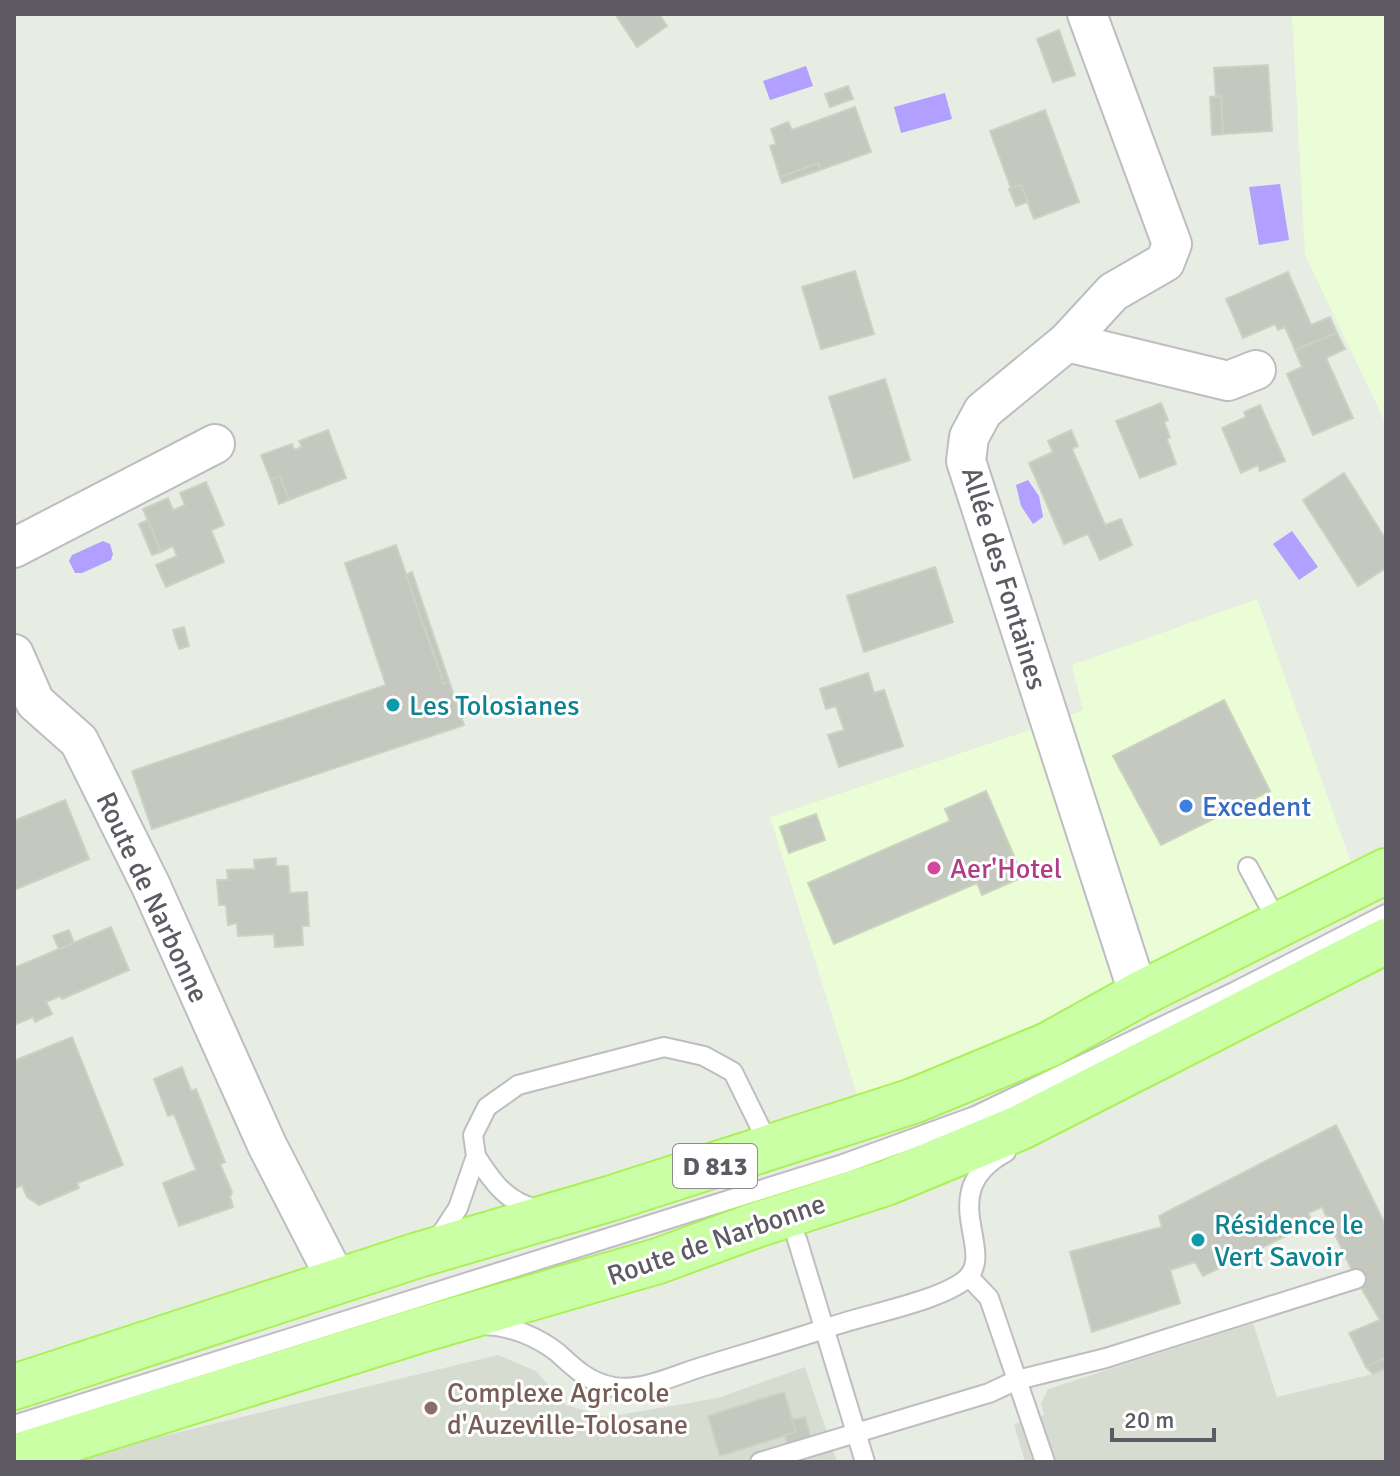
<svg xmlns="http://www.w3.org/2000/svg" width="1400" height="1476" viewBox="0 0 1400 1476" font-family="Signika,sans-serif">
	<rect width="100%" height="100%" fill="#e7ede2"/>
	<g fill="#eafdd7">
		<polygon points="1292,14 1386,14 1386,424 1305,255"/>
		<polygon points="1257,599 1351,862 1106,995 860,1104 770,817 1036,728 1083,710 1072,665"/>
	</g>
	<g fill="#d6ddd0">
		<polygon points="1253,1323 1277,1397 1373,1374 1386,1368 1386,1462 1025,1462 1014,1424 1044,1415 1041,1404 1048,1389"/>
		<polygon points="498,1355 536,1371 566,1405 607,1417 718,1398 805,1367 837,1462 72,1462 122,1446"/>
	</g>
	<g fill="#b1a0ff">
		<polygon points="806,66 813,86 770,100 763,81"/>
		<polygon points="945,93 952,119 901,133 894,107"/>
		<polygon points="1280,184 1289,240 1259,245 1249,187"/>
		<polygon points="1028,480 1039,496 1043,517 1033,524 1021,506 1016,485"/>
		<polygon points="1292,531 1318,567 1299,580 1273,544"/>
		<polygon points="103,541 110,544 113,554 111,560 82,573 75,573 69,561 72,555"/>
	</g>
	<g fill="#c4c8be" stroke="#cad2c0" stroke-width="2">
		<polygon points="615,14 659,14 667,26 637,47"/>
		<polygon points="1059,30 1075,75 1053,82 1037,39"/>
		<polygon points="1268,65 1272,131 1223,134 1221,96 1216,97 1214,68"/>
		<polygon points="848,86 853,99 830,107 825,94"/>
		<polygon points="1221,96 1223,134 1212,135 1210,97"/>
		<polygon points="855,107 871,152 820,170 819,163 780,177 770,146 776,144 771,129 788,122 792,130"/>
		<polygon points="1045,110 1079,202 1034,219 1021,185 1011,188 990,131"/>
		<polygon points="819,163 820,170 782,183 780,177"/>
		<polygon points="1021,185 1028,202 1016,206 1009,189"/>
		<polygon points="855,271 874,334 821,349 802,287"/>
		<polygon points="1288,272 1311,325 1330,317 1337,333 1295,350 1285,327 1278,330 1275,324 1243,338 1226,299"/>
		<polygon points="1337,333 1345,349 1326,358 1353,418 1313,435 1287,374 1302,367 1295,350"/>
		<polygon points="885,379 910,460 854,478 829,397"/>
		<polygon points="1161,403 1168,420 1164,422 1170,437 1167,439 1176,464 1140,478 1116,421"/>
		<polygon points="1260,405 1285,461 1260,471 1258,465 1241,473 1222,428 1246,417 1244,412"/>
		<polygon points="328,430 346,478 289,500 280,476 271,480 261,455 292,444 294,450 302,447 299,441"/>
		<polygon points="1071,430 1078,446 1072,449 1105,525 1121,519 1132,545 1100,560 1088,534 1064,544 1029,463 1053,452 1048,441"/>
		<polygon points="1344,473 1386,540 1386,568 1358,586 1303,500"/>
		<polygon points="280,476 289,500 279,504 271,480"/>
		<polygon points="206,482 224,525 211,530 224,562 166,587 156,565 177,556 173,546 161,552 143,509 168,498 173,510 185,505 180,493"/>
		<polygon points="148,520 161,552 152,555 139,524"/>
		<polygon points="396,545 444,684 449,681 464,725 152,829 132,771 386,685 345,563"/>
		<polygon points="935,567 953,622 864,652 847,596"/>
		<polygon points="412,572 449,681 444,684 406,575"/>
		<polygon points="184,627 189,646 179,649 173,630"/>
		<polygon points="868,673 874,693 884,690 903,746 839,767 828,735 844,730 836,706 826,709 820,689"/>
		<polygon points="1224,700 1270,791 1161,845 1113,756"/>
		<polygon points="986,791 1023,877 982,895 977,883 834,944 808,883 950,821 945,809"/>
		<polygon points="65,800 89,859 14,890 14,821"/>
		<polygon points="816,814 825,840 789,853 780,827"/>
		<polygon points="276,858 276,866 288,866 290,893 307,892 309,926 302,926 303,945 275,947 274,934 238,936 237,923 228,925 226,905 219,905 217,880 228,880 227,870 255,869 254,860"/>
		<polygon points="111,927 129,970 62,999 60,996 46,1002 52,1014 35,1022 33,1017 14,1025 14,968"/>
		<polygon points="69,930 74,943 59,949 53,936"/>
		<polygon points="72,1037 123,1165 77,1183 79,1188 39,1205 27,1197 22,1185 15,1188 14,1184 14,1061"/>
		<polygon points="182,1067 191,1091 196,1089 225,1162 220,1164 232,1192 230,1197 233,1207 179,1226 163,1183 196,1170 174,1114 168,1116 154,1079"/>
		<polygon points="1336,1125 1386,1226 1386,1358 1366,1367 1349,1333 1380,1320 1356,1279 1322,1207 1308,1213 1313,1223 1203,1276 1195,1262 1170,1270 1180,1303 1092,1332 1070,1252 1162,1227 1159,1216"/>
		<polygon points="1386,1358 1386,1368 1373,1374 1366,1367"/>
		<polygon points="784,1392 796,1432 720,1456 708,1416"/>
		<polygon points="805,1417 811,1439 788,1447 785,1435 796,1432 792,1420"/>
	</g>
	<g fill="none" stroke-linecap="round" stroke-linejoin="round">
		<defs>
			<g id="lane">
				<polyline points="1248,867 1278,923"/>
				<path d="M 476,1156 C 493,1183 508,1204 541,1210"/>
				<polyline points="797,1239 865,1462"/>
				<polyline points="434,1240 443,1231 458,1208 476,1156 473,1135 487,1107 518,1085 664,1047 704,1056 733,1072 764,1135"/>
				<polyline points="969,1277 989,1298 1045,1462"/>
				<path d="M 485,1325 C 511,1326 538,1337 558,1353 C 575,1369 590,1383 614,1387 C 644,1392 679,1373 708,1365 C 747,1353 785,1342 824,1329 C 861,1315 939,1302 966,1279 C 998,1251 932,1192 1006,1152"/>
				<polyline points="14,1425 843,1164 975,1116 1234,992 1386,914"/>
				<polyline points="760,1462 989,1393 1017,1380 1106,1358 1356,1279"/>
			</g>
			<g id="street">
				<polyline points="1087,14 1172,244 1165,262 1113,292 1067,342 983,411 969,437 966,461 1132,974 1140,994"/>
				<polyline points="1067,342 1228,381 1256,370"/>
				<polyline points="14,548 215,444"/>
				<polyline points="14,654 35,702 79,741 151,886 267,1145 338,1283"/>
			</g>
			<g id="primary">
				<polyline points="14,1387 418,1255 612,1198 913,1101 1048,1045 1140,994 1386,871"/>
				<polyline points="14,1457 424,1329 658,1261 756,1225 886,1183 1021,1127 1386,941"/>
			</g>
		</defs>
		<use href="#lane" stroke="#bfbcc3" stroke-width="22"/>
		<use href="#street" stroke="#bfbcc3" stroke-width="42"/>
		<use href="#primary" stroke="#abf058" stroke-width="48"/>
		<use href="#lane" stroke="#fff" stroke-width="18"/>
		<use href="#street" stroke="#fff" stroke-width="38"/>
		<use href="#primary" stroke="#cbffa5" stroke-width="44"/>
	</g>
	<g fill="#0f9aa8" stroke="#fff" stroke-width="3">
		<circle cx="393" cy="705" r="8"/>
		<circle cx="1198" cy="1240" r="8"/>
	</g>
	<circle fill="#3f7fe0" stroke="#fff" stroke-width="3" cx="1186" cy="806" r="8"/>
	<circle fill="#d1479c" stroke="#fff" stroke-width="3" cx="934" cy="868" r="8"/>
	<circle fill="#8d6e63" stroke="#fff" stroke-width="3" cx="431" cy="1408" r="8"/>
	<g text-anchor="middle" stroke-width="6" stroke-linejoin="round" paint-order="stroke">
		<rect fill="#fff" stroke="#8e8c92" stroke-width="2" x="673" y="1144" width="84" height="44" rx="6"/>
		<g font-size="26" font-weight="bold" fill="#5d5a63">
			<text x="715" y="1175">D 813</text>
		</g>
		<g font-size="28" fill="#5d5a63" stroke="#fff">
			<text transform="translate(1005 578) rotate(73)" y="10">Allée des Fontaines</text>
			<text transform="translate(153 897) rotate(65)" y="10">Route de Narbonne</text>
			<text transform="translate(716 1239) rotate(-19)" y="10">Route de Narbonne</text>
		</g>
		<g font-size="28" fill="#0d838f" stroke="#fff" text-anchor="start">
			<text x="409" y="715">Les Tolosianes</text>
			<text x="1214" y="1234">Résidence le<tspan x="1214" dy="32">Vert Savoir</tspan></text>
		</g>
		<g font-size="28" fill="#366cbe" stroke="#fff" text-anchor="start">
			<text x="1202" y="816">Excedent</text>
		</g>
		<g font-size="28" fill="#b23c85" stroke="#fff" text-anchor="start">
			<text x="950" y="878">Aer'Hotel</text>
		</g>
		<g font-size="28" fill="#785e54" stroke="#fff" text-anchor="start">
			<text x="447" y="1402">Complexe Agricole<tspan x="447" dy="32">d'Auzeville-Tolosane</tspan></text>
		</g>
	</g>
	<rect width="1400" height="1476" fill="none" stroke="#5d5a63" stroke-width="32"/>
	<path d="M1112 1428v12h102v-12" fill="none" stroke="#5d5a63" stroke-width="4"/>
	<text x="1124" y="1428" font-size="24" fill="#5d5a63" stroke="#ffffff" stroke-width="6" paint-order="stroke">20 m</text>
</svg>
